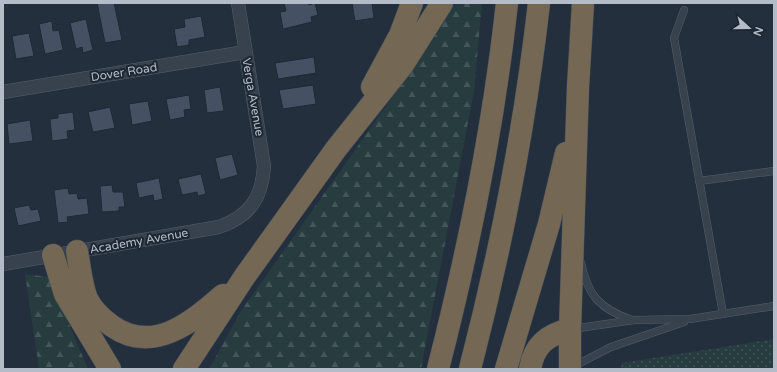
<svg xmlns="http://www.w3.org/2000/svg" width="777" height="372" viewBox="0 0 777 372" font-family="'Varela Round',sans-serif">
	<defs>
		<pattern id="grass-dots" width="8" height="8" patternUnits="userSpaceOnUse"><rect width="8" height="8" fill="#263c3f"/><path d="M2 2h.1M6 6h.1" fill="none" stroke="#435659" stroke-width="1.8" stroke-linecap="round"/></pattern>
		<pattern id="forest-firs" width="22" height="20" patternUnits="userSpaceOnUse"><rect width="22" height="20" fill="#263c3f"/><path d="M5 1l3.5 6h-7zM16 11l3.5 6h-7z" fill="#435659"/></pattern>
	</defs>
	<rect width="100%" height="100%" fill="#242f3e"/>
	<polygon fill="url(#grass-dots)" points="774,339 774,369 621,369 622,363"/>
	<g fill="url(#forest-firs)">
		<polygon points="455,3 482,3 474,91 421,369 209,369 241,311 394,95"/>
		<polygon points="25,274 49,277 88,369 39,369"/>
	</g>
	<g fill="#455162" stroke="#1f2835">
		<polygon points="97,3 114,3 122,40 105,43"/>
		<polygon points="284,3 308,3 309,5 315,3 318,15 311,17 312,22 283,29 280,12 286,11"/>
		<polygon points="352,3 372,3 374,18 355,21"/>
		<polygon points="201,16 205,37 189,40 189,45 177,47 174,29 185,27 184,19"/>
		<polygon points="86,19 93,50 83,53 82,47 76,49 70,23"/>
		<polygon points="52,21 53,31 59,30 63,50 45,54 39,24"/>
		<polygon points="29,33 34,56 16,59 12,36"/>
		<polygon points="314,57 316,73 278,79 275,63"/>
		<polygon points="313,85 316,104 283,109 279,90"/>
		<polygon points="220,87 224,111 207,113 204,90"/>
		<polygon points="189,95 191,109 184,110 185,117 170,120 166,99"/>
		<polygon points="148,101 152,121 132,125 129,104"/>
		<polygon points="110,107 115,128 93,132 88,112"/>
		<polygon points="73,112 75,130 67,131 68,139 52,141 50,119 58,118 58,114"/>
		<polygon points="30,120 33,141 9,144 7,124"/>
		<polygon points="232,154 238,175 220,180 215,158"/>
		<polygon points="201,174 206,194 198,196 197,192 182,195 178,179"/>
		<polygon points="159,178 163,199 154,201 153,195 139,198 136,183"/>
		<polygon points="112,185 113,192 123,192 125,207 119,207 119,211 102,212 100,186"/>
		<polygon points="68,188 69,194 77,193 78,199 87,198 89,214 67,217 68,222 58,223 54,190"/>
		<polygon points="29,205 31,210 38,209 41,221 18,226 14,208"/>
	</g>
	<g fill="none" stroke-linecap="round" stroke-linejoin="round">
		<defs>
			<g id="lane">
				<polyline points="684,10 674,38 723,314"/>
				<polyline points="699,181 774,171"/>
				<path d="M 581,263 C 588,296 600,309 632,320"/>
				<polyline points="572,329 634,320 690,319 774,306"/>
				<polyline points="574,366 611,347 684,322"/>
			</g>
			<g id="street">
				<polyline points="3,92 245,52"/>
				<path d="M 3,264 L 219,227 C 250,216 262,198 264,166 L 238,3"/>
			</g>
			<g id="highway">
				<polyline points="372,87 400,35 412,3"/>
				<path d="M 77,251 C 80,267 81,284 87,299 C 93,311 102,319 112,326 C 153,355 192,322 223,295"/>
				<polyline points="53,255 65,294 110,369"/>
				<polyline points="184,369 245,276 336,149 402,66 442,3"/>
				<path d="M 438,369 C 468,252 494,123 507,3"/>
				<path d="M 470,369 C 501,249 525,126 539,3"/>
				<polyline points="506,369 549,224 566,153"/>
				<path d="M 530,369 C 534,345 547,335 570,329"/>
				<polyline points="570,369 570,329 578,87 583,3"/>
			</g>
		</defs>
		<use href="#lane" stroke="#565f6c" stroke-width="8"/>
		<use href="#street" stroke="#565f6c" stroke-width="14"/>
		<use href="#highway" stroke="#434c59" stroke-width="23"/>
		<use href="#lane" stroke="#38414e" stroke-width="7"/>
		<use href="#street" stroke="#38414e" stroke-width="13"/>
		<use href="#highway" stroke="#746855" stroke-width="22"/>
	</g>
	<g text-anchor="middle" stroke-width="4" stroke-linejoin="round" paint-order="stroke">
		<g font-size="12" fill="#b4bcc9" stroke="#1d2633">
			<text transform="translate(124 72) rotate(-9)" y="4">Dover Road</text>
			<text transform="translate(253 97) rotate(80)" y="4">Verga Avenue</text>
			<text transform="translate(139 241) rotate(-10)" y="4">Academy Avenue</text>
		</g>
	</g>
	<rect width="777" height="372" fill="none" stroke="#b4bcc9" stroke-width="8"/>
	<g transform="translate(749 28) rotate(111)" stroke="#1d2633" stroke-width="3" paint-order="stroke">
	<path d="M0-3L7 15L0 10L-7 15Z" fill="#b4bcc9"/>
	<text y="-6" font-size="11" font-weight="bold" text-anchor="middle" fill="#b4bcc9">N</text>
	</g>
</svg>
